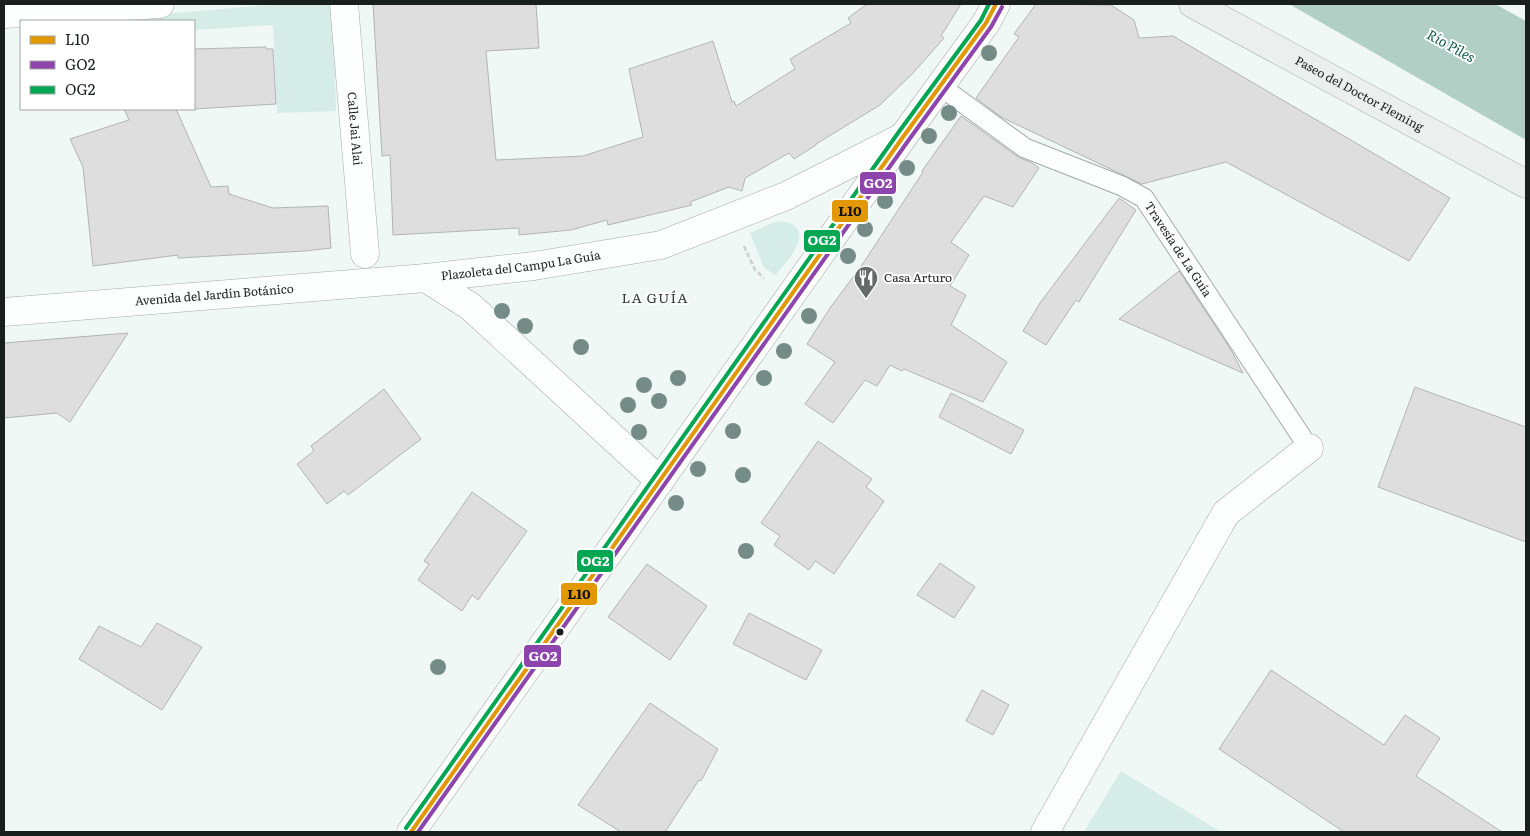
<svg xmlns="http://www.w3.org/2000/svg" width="1530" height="836" viewBox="0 0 1530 836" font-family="Literata,serif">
	<rect width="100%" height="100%" fill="#f0f8f6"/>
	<g fill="#d5ede6">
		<polygon points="278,4 333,4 336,111 277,113 273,25 194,30 194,21 142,21 141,16"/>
		<path d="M 780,221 C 784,222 789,223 792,224 C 813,236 784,264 776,275 L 764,268 L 750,233 L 772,223 Z"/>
		<polygon points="1121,771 1221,832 1084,832"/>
	</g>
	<polygon fill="#b2cfc6" points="1289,4 1495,4 1526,21 1526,140"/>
	<g fill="#dddedd" stroke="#b3b4b4">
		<polygon points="373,4 536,4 539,48 486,51 496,160 583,156 643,137 629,69 713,41 732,102 734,101 736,106 795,69 790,59 851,23 848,18 867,4 961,4 941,36 944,38 914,72 880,105 816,144 816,145 794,159 789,153 745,178 742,191 729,187 690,202 692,205 608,225 607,220 571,230 519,235 519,228 393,235 390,155 382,156"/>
		<polygon points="1036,4 1111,5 1134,20 1139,38 1173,36 1450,198 1409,261 1226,162 1142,184 1001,117 976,98 1019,37 1014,34"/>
		<polygon points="266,47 266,49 273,49 276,104 194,109 194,49"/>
		<polygon points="124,109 176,109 211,187 228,186 229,194 273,208 328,206 331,248 305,251 178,258 178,255 93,266 83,167 70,139 129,120"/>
		<polygon points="961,116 1018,157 1032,163 1039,168 1013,207 984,196 951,242 969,255 950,286 966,295 951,325 1007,362 983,402 904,369 902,371 890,365 877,386 865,380 833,423 805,404 835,362 807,344 830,308 862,265 923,172 922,171"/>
		<polygon points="1119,198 1136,210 1079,302 1076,300 1046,345 1023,331 1040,303"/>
		<polygon points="1179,271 1231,350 1243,373 1119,319"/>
		<polygon points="128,333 70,422 57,413 4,418 4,343"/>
		<polygon points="1415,387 1526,427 1526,542 1378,487"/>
		<polygon points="384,389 421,439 348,495 344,491 327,504 297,464 314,451 311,446"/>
		<polygon points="951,393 1024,430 1011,454 939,417"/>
		<polygon points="818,441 872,479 866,487 884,501 834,574 815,561 809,570 774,545 780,536 761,523"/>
		<polygon points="472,492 527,531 478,600 472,595 462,611 418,580 429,564 424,561"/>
		<polygon points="940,563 975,587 954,618 917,595"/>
		<polygon points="647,564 707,606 670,660 608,617"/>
		<polygon points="749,613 822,650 806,680 733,644"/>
		<polygon points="157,623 202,647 162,710 79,659 99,626 141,647"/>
		<polygon points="1271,670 1384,745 1405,715 1440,738 1416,776 1502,832 1344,832 1219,749"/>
		<polygon points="982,690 1009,705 993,735 966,721"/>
		<polygon points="650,703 718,749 701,781 699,780 665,832 621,832 578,805"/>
	</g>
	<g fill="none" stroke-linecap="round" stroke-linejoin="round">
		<defs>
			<g id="lane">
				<path id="s1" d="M 940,86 L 1025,148 L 1122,186 L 1144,198 L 1309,448"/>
			</g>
			<g id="street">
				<path id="s2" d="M 344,4 L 365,254"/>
				<polyline points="4,14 160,4"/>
				<polyline points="426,278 471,307 660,481"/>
				<path id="s3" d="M 4,312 L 426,278 L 534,266 L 661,245 L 786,196 L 899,139"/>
				<polyline points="411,832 903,137 986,23 996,4"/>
				<polyline points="1045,832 1226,513 1309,448"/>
			</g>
			<g id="secondary">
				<path id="s4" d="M 1193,4 L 1526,184"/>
			</g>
		</defs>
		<use href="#lane" stroke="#a5aaa9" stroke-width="21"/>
		<use href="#street" stroke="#a5aaa9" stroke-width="29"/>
		<use href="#secondary" stroke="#a5aaa9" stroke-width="29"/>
		<polyline stroke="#d1d4d3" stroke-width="3" stroke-dasharray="5 2.5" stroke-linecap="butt" points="744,246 755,270 764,278"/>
		<use href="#lane" stroke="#fdfefe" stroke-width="19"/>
		<use href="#street" stroke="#fdfefe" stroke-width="28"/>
		<use href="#secondary" stroke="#ebf0ef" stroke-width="28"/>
		<defs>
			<polyline id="bus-1" points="411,832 903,137 986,23 996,4"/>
			<polyline id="bus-2" points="418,832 908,141 991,27 1002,7"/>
			<polyline id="bus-3" points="406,828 898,133 981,20 989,4"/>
		</defs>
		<use href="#bus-1" stroke="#fff" stroke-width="8"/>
		<use href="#bus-2" stroke="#fff" stroke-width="8"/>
		<use href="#bus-3" stroke="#fff" stroke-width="8"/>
		<use href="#bus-1" stroke="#e19803" stroke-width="4"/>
		<use href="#bus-2" stroke="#8e44ad" stroke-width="4"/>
		<use href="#bus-3" stroke="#00a651" stroke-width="4"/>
	</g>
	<g fill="#758c86">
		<circle cx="989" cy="53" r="8"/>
		<circle cx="949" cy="113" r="8"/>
		<circle cx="929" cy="136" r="8"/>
		<circle cx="907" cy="168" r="8"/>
		<circle cx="885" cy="201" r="8"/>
		<circle cx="865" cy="229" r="8"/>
		<circle cx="848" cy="256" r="8"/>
		<circle cx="502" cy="311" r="8"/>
		<circle cx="809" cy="316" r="8"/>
		<circle cx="525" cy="326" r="8"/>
		<circle cx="581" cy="347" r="8"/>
		<circle cx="784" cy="351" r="8"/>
		<circle cx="678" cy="378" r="8"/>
		<circle cx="764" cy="378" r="8"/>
		<circle cx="644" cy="385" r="8"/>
		<circle cx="659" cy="401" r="8"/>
		<circle cx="628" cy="405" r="8"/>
		<circle cx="733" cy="431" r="8"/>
		<circle cx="639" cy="432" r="8"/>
		<circle cx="698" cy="469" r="8"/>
		<circle cx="743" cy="475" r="8"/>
		<circle cx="676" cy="503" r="8"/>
		<circle cx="746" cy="551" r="8"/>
		<circle cx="438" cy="667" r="8"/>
	</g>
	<defs>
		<symbol id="restaurant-pin" viewBox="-11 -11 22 30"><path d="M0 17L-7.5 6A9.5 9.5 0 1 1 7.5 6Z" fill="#646b69" stroke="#fff"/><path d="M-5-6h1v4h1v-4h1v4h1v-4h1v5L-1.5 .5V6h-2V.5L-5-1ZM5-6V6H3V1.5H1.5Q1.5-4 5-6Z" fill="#fff"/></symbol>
	</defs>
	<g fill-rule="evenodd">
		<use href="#restaurant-pin" x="852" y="264" width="28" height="38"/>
	</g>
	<circle fill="#191f1d" stroke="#fff" stroke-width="2" cx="560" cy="632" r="4.5"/>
	<g text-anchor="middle" stroke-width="4" stroke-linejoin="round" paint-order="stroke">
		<g font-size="12" fill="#191f1d" stroke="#fff">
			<text dy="4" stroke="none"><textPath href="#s4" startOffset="189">Paseo del Doctor Fleming</textPath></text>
			<text dy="4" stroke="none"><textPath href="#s2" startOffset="125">Calle Jai Alai</textPath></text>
			<text dy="4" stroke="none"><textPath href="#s1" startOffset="296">Travesía de La Guía</textPath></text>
			<text dy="4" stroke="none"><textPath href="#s3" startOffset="519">Plazoleta del Campu La Guía</textPath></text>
			<text dy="4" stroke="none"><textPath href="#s3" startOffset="211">Avenida del Jardín Botánico</textPath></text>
		</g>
		<g font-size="12" fill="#191f1d" stroke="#fff" text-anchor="start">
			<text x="884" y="282">Casa Arturo</text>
		</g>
		<g font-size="14" font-style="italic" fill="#0d5948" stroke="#fff">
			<text transform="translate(1451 46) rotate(29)" y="5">Río Piles</text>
		</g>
		<g font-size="14" letter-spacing="1" fill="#2f3c38" stroke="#fff">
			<text x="655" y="303">LA GUÍA</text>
		</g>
	</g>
	<g stroke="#fff" stroke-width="2">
		<rect x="859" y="171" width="38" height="24" rx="5" fill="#8e44ad"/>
		<rect x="831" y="199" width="38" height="24" rx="5" fill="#e19803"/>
		<rect x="803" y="229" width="38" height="24" rx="5" fill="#00a651"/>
		<rect x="576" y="549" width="38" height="24" rx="5" fill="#00a651"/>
		<rect x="560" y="582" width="38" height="24" rx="5" fill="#e19803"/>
		<rect x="523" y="644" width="39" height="24" rx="5" fill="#8e44ad"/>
	</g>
	<g font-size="14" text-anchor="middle" font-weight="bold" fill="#fff">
		<text x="878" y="188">GO2</text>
		<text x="822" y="245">OG2</text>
		<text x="595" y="566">OG2</text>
		<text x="543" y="661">GO2</text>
	</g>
	<g font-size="14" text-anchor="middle" font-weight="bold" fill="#111">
		<text x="850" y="216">L10</text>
		<text x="579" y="599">L10</text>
	</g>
	<rect width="1530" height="836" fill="none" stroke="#191f1d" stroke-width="10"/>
	<rect x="20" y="20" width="175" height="90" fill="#ffffff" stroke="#a3a5a5"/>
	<rect x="30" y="36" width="25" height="8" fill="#e19803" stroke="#a3a5a5"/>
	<text x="65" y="45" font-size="15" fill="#191f1d">L10</text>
	<rect x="30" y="61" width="25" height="8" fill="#8e44ad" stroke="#a3a5a5"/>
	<text x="65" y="70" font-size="15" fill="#191f1d">GO2</text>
	<rect x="30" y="86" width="25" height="8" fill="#00a651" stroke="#a3a5a5"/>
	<text x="65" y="95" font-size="15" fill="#191f1d">OG2</text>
</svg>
